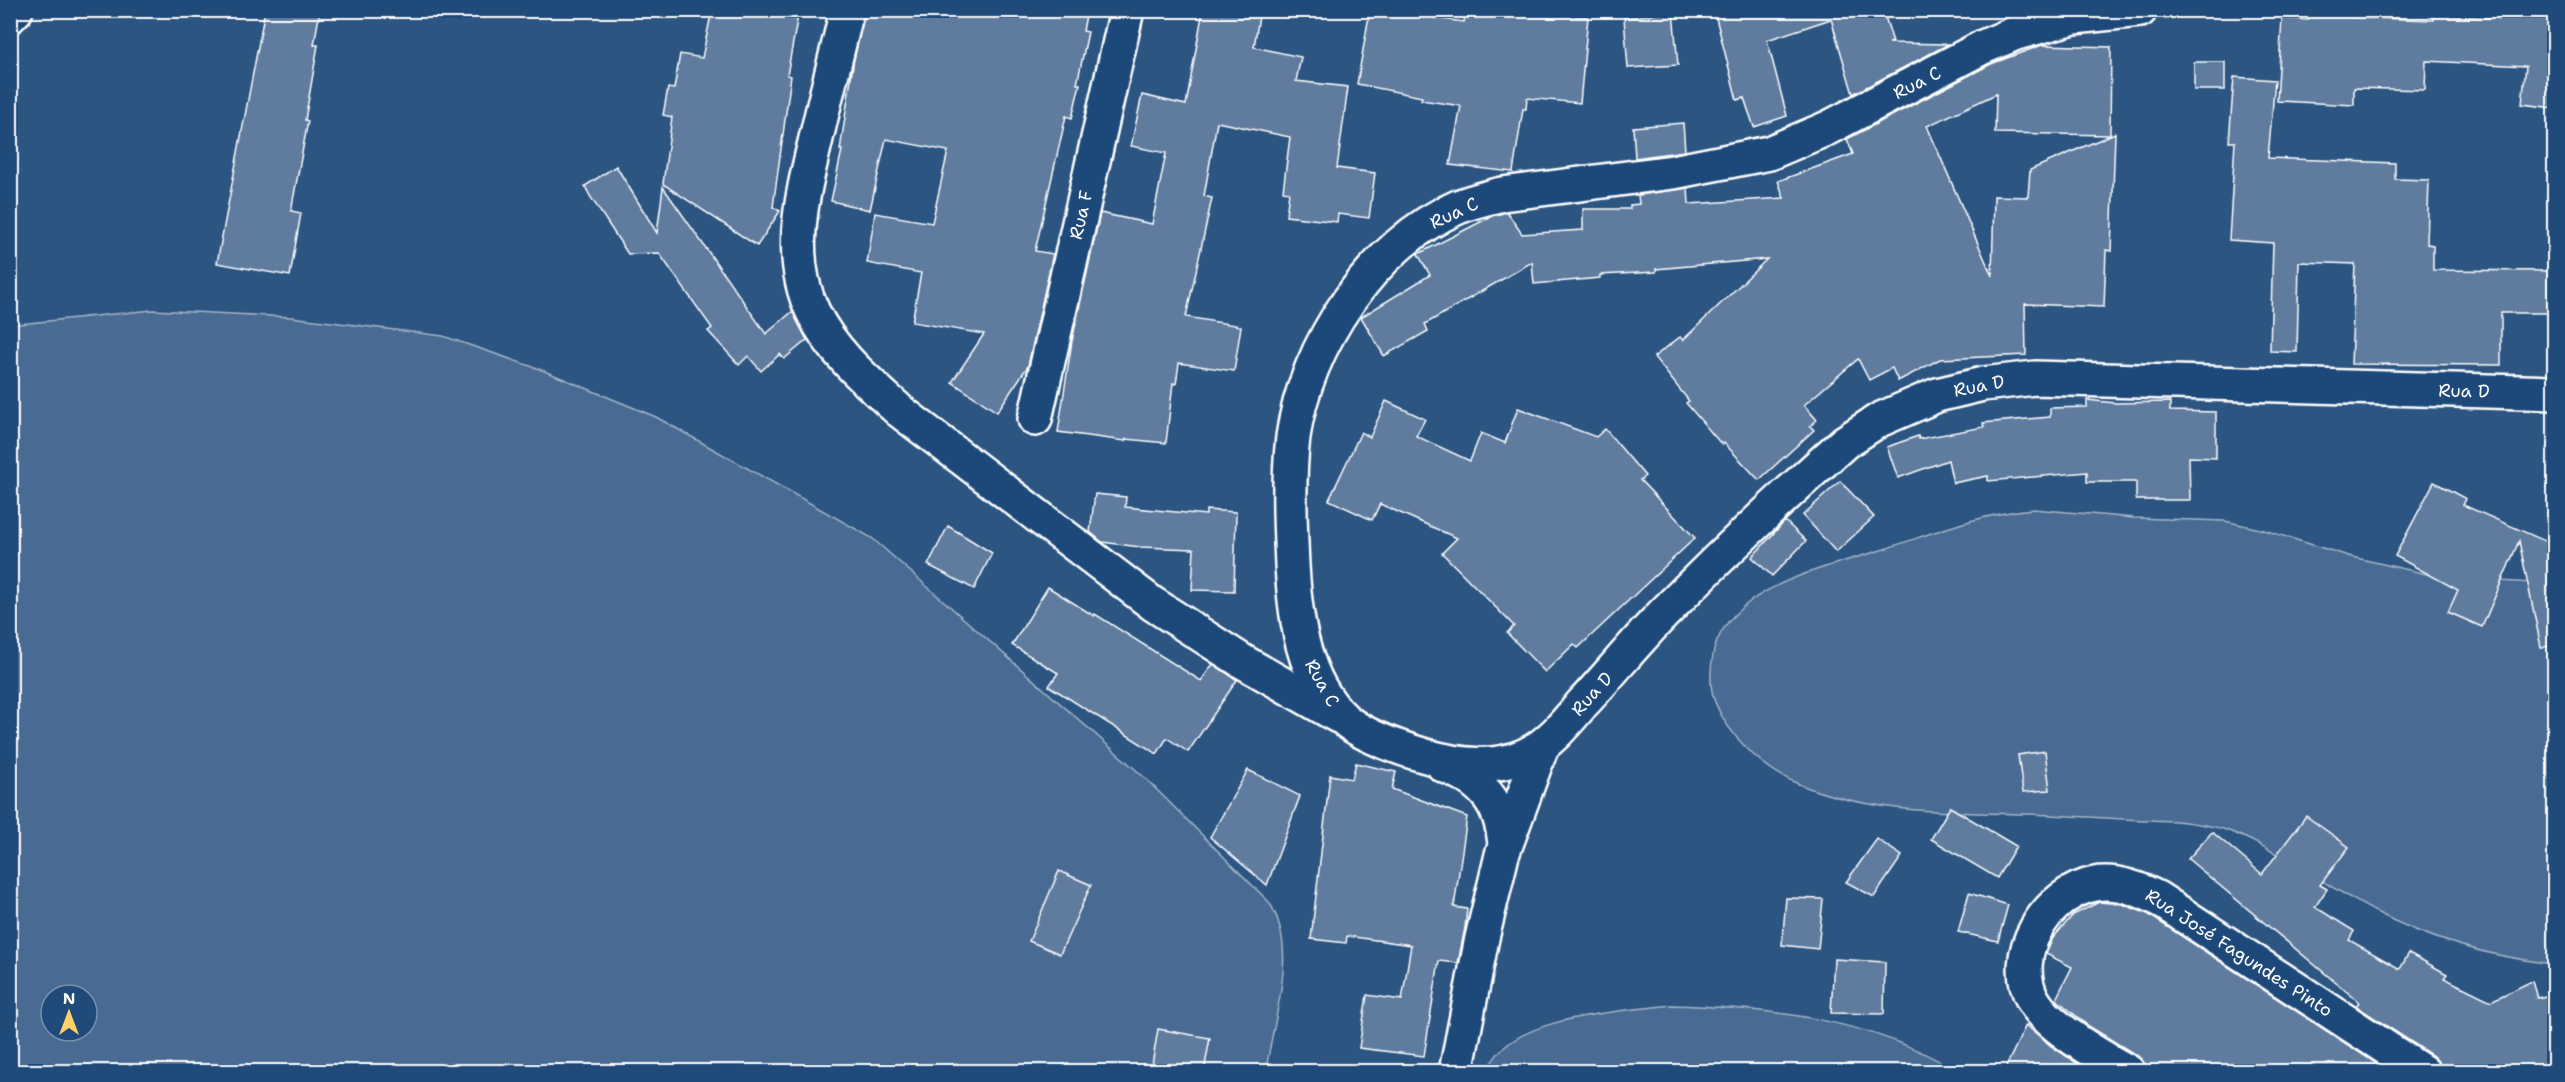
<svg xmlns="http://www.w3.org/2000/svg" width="2565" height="1082" viewBox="0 0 2565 1082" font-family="'Shantell Sans',sans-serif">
	<rect width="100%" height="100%" fill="#2c5582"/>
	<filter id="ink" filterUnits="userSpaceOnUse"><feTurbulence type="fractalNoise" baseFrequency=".0167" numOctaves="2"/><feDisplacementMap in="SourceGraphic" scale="12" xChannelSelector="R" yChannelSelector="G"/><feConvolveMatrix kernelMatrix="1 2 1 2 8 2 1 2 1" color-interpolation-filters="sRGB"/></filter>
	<g filter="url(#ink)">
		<g fill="#486b92" stroke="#a4b5c8" stroke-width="1.5" fill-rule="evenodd">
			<path d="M 152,310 L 291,317 L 443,336 L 542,370 L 656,417 L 872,538 L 1144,777 L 1269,902 C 1300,950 1273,1018 1266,1071 L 11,1071 L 10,325 ZM 51,995 L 87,995 L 87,1031 L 51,1031 Z"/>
			<path d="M 2033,509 L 2134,518 L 2225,521 L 2264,530 L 2352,557 L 2444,578 L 2554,584 L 2554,964 C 2492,957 2432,941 2376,912 C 2327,887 2281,851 2229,831 C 2212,825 2194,823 2176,821 C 2127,820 2078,816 2029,814 C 1951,812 1866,814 1794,782 C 1761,767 1728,735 1715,702 C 1710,689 1710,675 1712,661 C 1720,589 1821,569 1878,551 C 1932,534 1974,515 2033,509 Z"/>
			<path d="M 1671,1005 C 1770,1008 1871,1019 1957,1071 L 1488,1071 C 1506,1015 1621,1012 1671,1005 Z"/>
		</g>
		<g fill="#5e7c9f" stroke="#fff" stroke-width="1.5">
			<polygon points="265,10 320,10 314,45 318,45 305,120 308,121 291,211 301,213 290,276 217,263"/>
			<polygon points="712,10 799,10 787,75 791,76 773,207 780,211 757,246 663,184 672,117 663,115 668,88 674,89 680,54 702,58"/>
			<polygon points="865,10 1087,10 1083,31 1088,32 1077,84 1080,84 1072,118 1066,116 1035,251 1053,254 1028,366 997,412 952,382 984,334 912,322 921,273 867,263 875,213 932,223 948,151 886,139 870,210 831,201 842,150 840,150 854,59"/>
			<polygon points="1203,10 1260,10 1254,47 1301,57 1296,81 1348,87 1337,168 1375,173 1369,218 1338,214 1337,222 1286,216 1289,192 1283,191 1290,137 1217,122 1204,196 1212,198 1186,317 1241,326 1234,371 1179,363 1176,384 1173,383 1166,443 1126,439 1125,441 1058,432 1072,341 1100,213 1152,224 1166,153 1131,146 1142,95 1186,105"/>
			<polygon points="1370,10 1405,10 1405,14 1464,22 1466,10 1505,10 1588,17 1580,103 1527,98 1526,109 1523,109 1513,172 1450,165 1461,106 1421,100 1422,97 1357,84"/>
			<polygon points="1714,10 1883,10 1893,42 1889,43 1949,44 1853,94 1831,19 1767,40 1787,116 1754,127 1744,98 1737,100"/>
			<polygon points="2490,10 2554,10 2554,108 2522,104 2526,66 2426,61 2425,90 2354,88 2354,105 2277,101 2282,18 2308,20 2309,16 2434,20 2434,15 2490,18"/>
			<polygon points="1673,12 1678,65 1628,68 1624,18"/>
			<polygon points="2042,45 2111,47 2110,135 1995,133 1996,94 1927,126 1992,276 1994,196 2028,197 2030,170 2115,133 2111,251 2106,250 2104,307 2025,304 2026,355 1940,359 1898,381 1892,368 1869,380 1858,359 1804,405 1817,420 1810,426 1814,430 1759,480 1724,443 1722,445 1686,403 1689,401 1654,357 1680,337 1683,340 1767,259 1656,269 1656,272 1600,275 1600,278 1534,284 1532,262 1425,324 1428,331 1384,356 1361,317 1430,275 1418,254 1492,216 1507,212 1522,234 1583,230 1583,209 1630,209 1630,205 1639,204 1638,195 1688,188 1689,204 1784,198 1778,181 1853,154 1847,139 1991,64"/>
			<rect x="2194" y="62" width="31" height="28"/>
			<polygon points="2234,77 2275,80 2268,158 2395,163 2395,179 2429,180 2427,244 2433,245 2433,270 2554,271 2554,313 2501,313 2501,365 2351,364 2355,264 2299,262 2297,352 2270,351 2273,243 2229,240 2235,142 2229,142"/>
			<polygon points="1683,123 1685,151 1635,158 1633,127"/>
			<polygon points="616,166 657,233 663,187 766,334 793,311 807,340 784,359 780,354 761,371 748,356 739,365 708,331 712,328 659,253 628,254 590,196 585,186"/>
			<polygon points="2087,400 2115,403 2170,402 2170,411 2216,412 2216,458 2189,457 2190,500 2136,500 2136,482 2087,482 2087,472 1988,481 1988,476 1953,483 1948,460 1898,478 1887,447 1918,436 1919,439 1984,427 1983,423 2050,417 2050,408 2087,407"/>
			<polygon points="1386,401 1425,419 1416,436 1470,461 1481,433 1505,443 1518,408 1596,437 1605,429 1645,476 1640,480 1695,538 1578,648 1574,644 1545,672 1507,633 1514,626 1442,553 1457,538 1380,504 1372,520 1329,500 1361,432 1370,437"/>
			<polygon points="1840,481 1874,517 1836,552 1803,515"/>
			<polygon points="2434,482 2466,499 2463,505 2554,545 2554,646 2541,647 2519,541 2482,627 2448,612 2458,590 2395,556"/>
			<polygon points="1095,494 1126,497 1125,507 1206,515 1206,510 1236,512 1234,591 1192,590 1194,549 1140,547 1102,542 1090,532"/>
			<polygon points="1785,521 1806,541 1772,576 1752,557"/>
			<polygon points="948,526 992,553 974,589 928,565"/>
			<polygon points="1048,587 1094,616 1095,614 1201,681 1213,664 1237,680 1188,752 1167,738 1157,754 1049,686 1058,673 1012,645"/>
			<polygon points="2045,751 2050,790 2023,792 2018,755"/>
			<polygon points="1356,763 1396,772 1392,789 1467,817 1454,907 1467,909 1465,928 1458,963 1439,961 1424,1056 1359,1048 1367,995 1402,1000 1411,945 1347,936 1346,943 1311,939 1330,775 1352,779"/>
			<polygon points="1248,770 1300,796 1267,885 1210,837"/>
			<polygon points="1950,807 2016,846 1997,878 1931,839"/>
			<polygon points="2306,816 2349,847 2320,885 2327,889 2315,907 2354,931 2349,940 2400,969 2409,953 2447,974 2444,978 2491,1001 2532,981 2537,998 2554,994 2554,1071 2441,1071 2439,1063 2433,1056 2356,1006 2359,1002 2188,859 2212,832 2262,874"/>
			<polygon points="1877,839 1902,856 1874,897 1846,882"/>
			<polygon points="1059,871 1091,885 1060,954 1029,941"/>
			<polygon points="1969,893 2008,905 1998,941 1958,932"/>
			<polygon points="1786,898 1823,899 1818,949 1782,945"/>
			<polygon points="2099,902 2122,904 2148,914 2388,1071 2147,1071 2144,1063 2138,1056 2087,1025 2056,999 2072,967 2046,954 2053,938 2073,915"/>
			<polygon points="1834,959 1885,962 1884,1014 1831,1013"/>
			<polygon points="2026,1025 2051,1046 2090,1071 2004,1071"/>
			<polygon points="1158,1029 1210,1038 1204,1071 1151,1071"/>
		</g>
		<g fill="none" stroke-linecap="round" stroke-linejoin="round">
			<defs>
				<g id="street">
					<path d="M 847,10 C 838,49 828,87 819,126 C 805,186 784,253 813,312 C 832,352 868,382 900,411 L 1153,604 L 1242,661 L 1338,716"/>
					<path d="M 2140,10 L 2074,17 L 2016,33 L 1983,47 L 1828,128 L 1769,153 L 1673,172 L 1502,194 C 1487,198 1472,201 1458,207 C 1373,243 1305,347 1293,437 C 1288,480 1290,522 1292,565 C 1295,618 1303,681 1344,719 C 1363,736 1402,749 1426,756 C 1459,765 1494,770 1526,755 C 1548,745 1566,723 1582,704 C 1611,673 1638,639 1668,609 C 1725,551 1785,495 1845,442 L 1879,420 L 1937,395 L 1983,384 L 2035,378 L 2554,393"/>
					<polyline points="1035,419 1127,10"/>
					<path d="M 1443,765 C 1482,781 1501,801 1505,844"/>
					<polyline points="1456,1072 1482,938 1502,855 1542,746"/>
					<path d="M 2128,1072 C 2101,1057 2048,1027 2033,1000 C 2008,955 2046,893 2095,884 C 2115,880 2139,889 2157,898 L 2423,1072"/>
				</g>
				<polyline id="secondary" points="10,16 16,10"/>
			</defs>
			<use href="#street" stroke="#fff" stroke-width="38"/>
			<use href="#secondary" stroke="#fff" stroke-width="38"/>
			<use href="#street" stroke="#1f4a7a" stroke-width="33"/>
			<use href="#secondary" stroke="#1f4a7a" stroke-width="33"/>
		</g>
	</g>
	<g text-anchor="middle" stroke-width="4.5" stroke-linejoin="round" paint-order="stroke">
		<g font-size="18" fill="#fff" stroke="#1f4a7a">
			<text transform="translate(1917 83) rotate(-27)" y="6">Rua C</text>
			<text transform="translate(1454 213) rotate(-25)" y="6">Rua C</text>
			<text transform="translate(1081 215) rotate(-77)" y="6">Rua F</text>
			<text transform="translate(1979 386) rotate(-11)" y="6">Rua D</text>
			<text transform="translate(2464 391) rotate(1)" y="6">Rua D</text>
			<text transform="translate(1322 683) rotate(61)" y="6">Rua C</text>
			<text transform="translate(1592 694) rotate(-48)" y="6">Rua D</text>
			<text transform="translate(2239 953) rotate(33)" y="6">Rua José Fagundes Pinto</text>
		</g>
	</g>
	<rect width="2565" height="1082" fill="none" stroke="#1f4a7a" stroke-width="36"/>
	<rect x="18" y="18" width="2529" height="1046" fill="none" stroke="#fff" stroke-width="2" filter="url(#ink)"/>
	<g transform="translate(69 1013)"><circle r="28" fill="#1f4a7a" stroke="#7992af" stroke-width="1.5"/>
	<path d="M0-4.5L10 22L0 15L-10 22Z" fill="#ffd166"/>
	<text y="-9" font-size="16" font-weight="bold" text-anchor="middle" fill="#ffffff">N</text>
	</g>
</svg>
